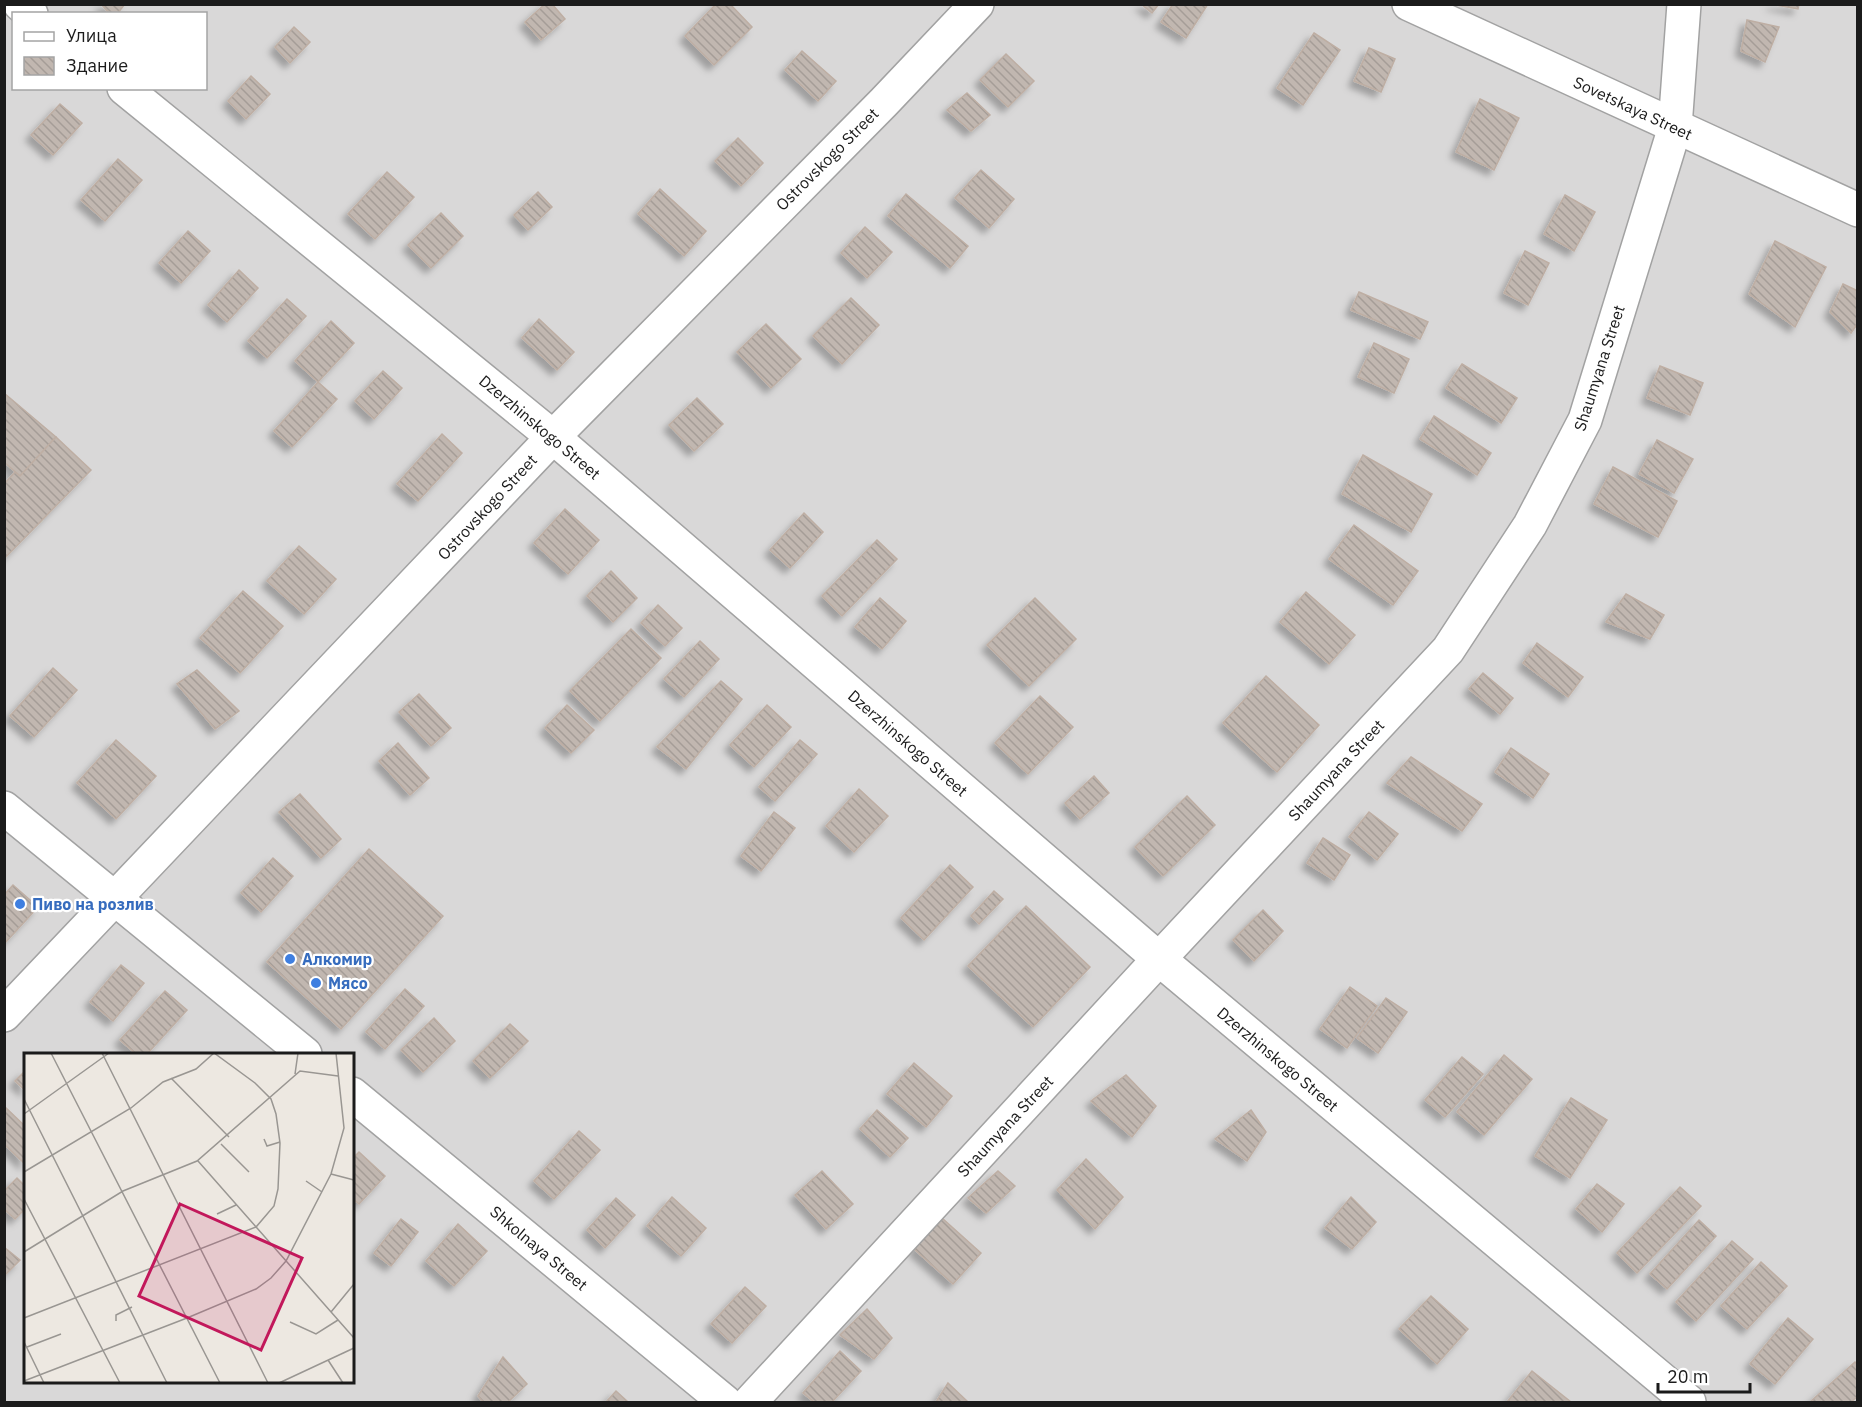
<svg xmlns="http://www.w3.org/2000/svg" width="1862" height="1407" viewBox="0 0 1862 1407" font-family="'IBM Plex Sans',sans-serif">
	<defs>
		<pattern id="building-back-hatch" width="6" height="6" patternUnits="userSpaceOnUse" patternTransform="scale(1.5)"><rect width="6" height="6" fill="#c1b7b0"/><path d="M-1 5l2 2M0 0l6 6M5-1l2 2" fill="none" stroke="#a59d97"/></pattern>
		<filter id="shadow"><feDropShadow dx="-5.5" dy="5.5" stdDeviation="3" flood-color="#0004"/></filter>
	</defs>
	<rect width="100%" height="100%" fill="#ede8e1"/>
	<path fill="#d9d8d8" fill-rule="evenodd" d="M 5,5 L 1857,5 L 1857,1402 L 5,1402 ZM 14,14 L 206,14 L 206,88 L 14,88 ZM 26,1054 L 352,1054 L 352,1382 L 26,1382 Z"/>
	<g fill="url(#building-back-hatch)" stroke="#beaea3" stroke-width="1.5" filter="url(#shadow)">
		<polygon points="101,4 125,4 117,14 110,14"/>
		<polygon points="545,4 552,4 565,19 541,40 525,22"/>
		<polygon points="716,4 730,4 752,27 714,65 685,36"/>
		<polygon points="1141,4 1159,4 1152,13"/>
		<polygon points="1173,4 1208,4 1186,38 1161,22"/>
		<polygon points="1771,4 1799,4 1798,9"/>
		<polygon points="1747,20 1779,27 1765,62 1741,51"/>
		<polygon points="294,27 310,42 290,63 275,47"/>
		<polygon points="1314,33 1340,50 1303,105 1277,88"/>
		<polygon points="1369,48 1395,59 1381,92 1354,81"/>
		<polygon points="802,51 836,81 818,101 785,70"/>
		<polygon points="1006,54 1034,81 1008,107 980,80"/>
		<polygon points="251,76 270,94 246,119 228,101"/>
		<polygon points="967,93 990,115 971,131 947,110"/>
		<polygon points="1480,99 1519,118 1494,170 1456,152"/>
		<polygon points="60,104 82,123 53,155 31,135"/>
		<polygon points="738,138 763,163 741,186 715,161"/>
		<polygon points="118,159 142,180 105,221 81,200"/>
		<polygon points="981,170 1014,199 989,228 955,198"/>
		<polygon points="387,172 414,197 375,239 348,214"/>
		<polygon points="660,189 706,231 684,256 638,214"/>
		<polygon points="538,192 552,207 528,230 514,215"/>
		<polygon points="906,194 968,246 950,268 888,216"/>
		<polygon points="1565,195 1595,212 1574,251 1544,234"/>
		<polygon points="441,213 463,236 431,268 408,245"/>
		<polygon points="865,227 892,252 867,278 841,253"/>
		<polygon points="188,231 210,251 181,283 159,263"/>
		<polygon points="1775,241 1826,267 1795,327 1749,294"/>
		<polygon points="1525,251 1549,263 1528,305 1504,293"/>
		<polygon points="239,270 258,288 227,322 208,305"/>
		<polygon points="1843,284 1858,291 1858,323 1851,333 1830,312"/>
		<polygon points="1359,292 1428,322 1420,339 1351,310"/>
		<polygon points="851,298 879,325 842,364 813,336"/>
		<polygon points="287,299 306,316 267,358 248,341"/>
		<polygon points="539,319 574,352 557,370 522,338"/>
		<polygon points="331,321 354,343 318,382 295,361"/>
		<polygon points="766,324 801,359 771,388 737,352"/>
		<polygon points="1374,343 1409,359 1394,393 1358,377"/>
		<polygon points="1462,364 1517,398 1501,423 1446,388"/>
		<polygon points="1660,366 1703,383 1690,415 1647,398"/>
		<polygon points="383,371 402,388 374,419 355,401"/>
		<polygon points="318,382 337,399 292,447 274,431"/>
		<polygon points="4,393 56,437 20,476 4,462"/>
		<polygon points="697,398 723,424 694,451 669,425"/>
		<polygon points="1434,416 1491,453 1477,475 1420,439"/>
		<polygon points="442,434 462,453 418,501 397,484"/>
		<polygon points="56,437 91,470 4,559 4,484 15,472 20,476"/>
		<polygon points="1657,440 1693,459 1674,493 1639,474"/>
		<polygon points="1363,455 1432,494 1411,532 1342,494"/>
		<polygon points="1613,467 1677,501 1658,537 1594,504"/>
		<polygon points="565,509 599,540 568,574 534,543"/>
		<polygon points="804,513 823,532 790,568 770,550"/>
		<polygon points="1354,525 1418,571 1393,605 1329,559"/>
		<polygon points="877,540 897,559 842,616 822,596"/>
		<polygon points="299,546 336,579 304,614 267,581"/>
		<polygon points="611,571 637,598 613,622 587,596"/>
		<polygon points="243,591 283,626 240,673 200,638"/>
		<polygon points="1306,592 1355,635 1329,664 1280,622"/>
		<polygon points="1626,594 1664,615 1650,639 1606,622"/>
		<polygon points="880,598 906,621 882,649 855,627"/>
		<polygon points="1035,598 1076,639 1029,686 987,645"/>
		<polygon points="658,605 682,628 665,646 641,623"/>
		<polygon points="631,629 661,658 600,721 570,691"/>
		<polygon points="700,641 719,659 684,697 664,679"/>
		<polygon points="1537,643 1583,677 1568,697 1523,663"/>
		<polygon points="53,668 77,690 34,737 10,716"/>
		<polygon points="197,670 239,711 215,729 177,684"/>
		<polygon points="1483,673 1513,698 1500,714 1469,689"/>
		<polygon points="1266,676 1319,725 1277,772 1223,723"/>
		<polygon points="721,681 742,699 686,769 657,747"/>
		<polygon points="419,694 451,728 431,746 399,712"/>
		<polygon points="1040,696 1073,727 1028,774 995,743"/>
		<polygon points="567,705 594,730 571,753 545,728"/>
		<polygon points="767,705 791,727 754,767 730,745"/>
		<polygon points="116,740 156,776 116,819 77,783"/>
		<polygon points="800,740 817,754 775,801 759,787"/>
		<polygon points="398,743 429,778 410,795 379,761"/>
		<polygon points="1511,748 1549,774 1533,798 1495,772"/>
		<polygon points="1411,757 1482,804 1462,831 1387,783"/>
		<polygon points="1094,776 1109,793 1080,819 1065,803"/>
		<polygon points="859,789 888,816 854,852 826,826"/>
		<polygon points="300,794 341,839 321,858 279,812"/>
		<polygon points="1187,796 1215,825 1163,876 1135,847"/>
		<polygon points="774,812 795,828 761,871 741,856"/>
		<polygon points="1369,812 1398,834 1377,860 1349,837"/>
		<polygon points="1323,838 1350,855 1334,880 1307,863"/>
		<polygon points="369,849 443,916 341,1029 267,962"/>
		<polygon points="273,858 293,876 261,912 241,893"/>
		<polygon points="950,865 973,887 924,940 901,918"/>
		<polygon points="13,885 38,907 4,944 4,895"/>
		<polygon points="994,891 1003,899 979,924 971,916"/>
		<polygon points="1026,906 1090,967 1033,1027 968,966"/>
		<polygon points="1263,910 1283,931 1254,961 1233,940"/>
		<polygon points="121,965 144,983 113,1021 90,1002"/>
		<polygon points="1350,987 1377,1006 1347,1048 1320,1029"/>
		<polygon points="405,989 424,1006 385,1049 366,1032"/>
		<polygon points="165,991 187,1010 147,1054 136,1054 120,1040"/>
		<polygon points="1386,998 1407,1012 1378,1053 1357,1038"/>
		<polygon points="434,1018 455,1041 423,1072 401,1050"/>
		<polygon points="510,1024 528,1041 490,1078 473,1061"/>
		<polygon points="1504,1055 1532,1079 1484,1135 1457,1112"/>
		<polygon points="1462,1057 1483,1074 1445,1117 1425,1100"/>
		<polygon points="914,1063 952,1096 926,1127 887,1094"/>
		<polygon points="26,1070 26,1091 15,1081"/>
		<polygon points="1126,1075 1156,1106 1132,1137 1091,1101"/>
		<polygon points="1571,1098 1607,1120 1570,1178 1535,1156"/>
		<polygon points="4,1106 26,1127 25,1164 4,1144"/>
		<polygon points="877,1110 908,1138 890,1157 860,1129"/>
		<polygon points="1251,1110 1266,1132 1247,1161 1215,1139"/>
		<polygon points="579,1131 600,1150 554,1199 534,1181"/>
		<polygon points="359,1152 385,1176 359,1204 352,1198 352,1159"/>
		<polygon points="1086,1159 1123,1197 1095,1229 1057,1190"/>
		<polygon points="822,1171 853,1204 826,1229 795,1195"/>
		<polygon points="998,1171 1015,1186 986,1213 968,1198"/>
		<polygon points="17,1178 26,1187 26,1208 15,1219 4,1209 4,1191"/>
		<polygon points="1597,1184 1624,1204 1602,1232 1576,1209"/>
		<polygon points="1680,1187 1701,1206 1637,1273 1617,1253"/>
		<polygon points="672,1197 706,1228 681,1256 647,1226"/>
		<polygon points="1351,1197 1376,1222 1352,1249 1325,1228"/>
		<polygon points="616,1198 635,1215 605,1248 587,1230"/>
		<polygon points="942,1218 981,1253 953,1284 914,1249"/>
		<polygon points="401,1219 418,1232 391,1266 374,1253"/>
		<polygon points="1699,1220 1716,1236 1667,1289 1650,1274"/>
		<polygon points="458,1224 487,1251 454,1286 426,1261"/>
		<polygon points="1732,1241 1753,1259 1696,1321 1676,1302"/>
		<polygon points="4,1247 20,1260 4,1276"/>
		<polygon points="1761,1262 1787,1286 1747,1329 1721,1306"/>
		<polygon points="745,1287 766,1306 732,1343 711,1324"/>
		<polygon points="1431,1296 1468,1329 1437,1364 1399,1329"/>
		<polygon points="867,1309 892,1338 874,1359 840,1335"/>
		<polygon points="1788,1318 1813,1339 1775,1384 1750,1364"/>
		<polygon points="840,1351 861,1371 832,1402 814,1402 803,1393"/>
		<polygon points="503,1357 527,1384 508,1402 483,1402 478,1396"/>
		<polygon points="1855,1362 1858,1365 1858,1396 1851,1402 1810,1402"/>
		<polygon points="1532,1371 1571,1402 1507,1402"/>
		<polygon points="948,1383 968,1402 936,1402"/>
		<polygon points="616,1391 628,1402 606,1402"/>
	</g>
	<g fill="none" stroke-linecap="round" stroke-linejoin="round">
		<defs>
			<g id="minor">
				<polyline points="20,4 31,14"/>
				<polyline points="1409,4 1858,210"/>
				<polyline points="124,88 553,437 1159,959 1689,1402"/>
				<polyline points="4,808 305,1054"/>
				<polyline points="4,1015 553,437 884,102 977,4"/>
				<polyline points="352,1094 725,1402"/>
				<polyline points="750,1402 1159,959 1448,650 1530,525 1585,420 1675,127 1684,4"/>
			</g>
		</defs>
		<use href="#minor" stroke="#a2a2a2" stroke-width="36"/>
		<use href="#minor" stroke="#fff" stroke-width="33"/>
	</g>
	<g fill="#3f7fe0" stroke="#fff" stroke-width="2">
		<circle cx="20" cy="904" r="6"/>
		<circle cx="290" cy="959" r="6"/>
		<circle cx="316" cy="983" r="6"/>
	</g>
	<g text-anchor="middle" stroke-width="4.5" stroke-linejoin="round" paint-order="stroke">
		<g font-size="16" fill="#1b1b1b" stroke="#fff">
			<text transform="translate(1633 108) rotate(25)" y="6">Sovetskaya Street</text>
			<text transform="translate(827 159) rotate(-45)" y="6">Ostrovskogo Street</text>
			<text transform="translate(1599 368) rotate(-72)" y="6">Shaumyana Street</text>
			<text transform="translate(540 427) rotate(40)" y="6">Dzerzhinskogo Street</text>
			<text transform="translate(487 507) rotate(-47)" y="6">Ostrovskogo Street</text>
			<text transform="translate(908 743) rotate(41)" y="6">Dzerzhinskogo Street</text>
			<text transform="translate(1336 770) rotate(-47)" y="6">Shaumyana Street</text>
			<text transform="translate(1278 1059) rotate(40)" y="6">Dzerzhinskogo Street</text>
			<text transform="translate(1005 1126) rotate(-47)" y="6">Shaumyana Street</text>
			<text transform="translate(539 1248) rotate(40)" y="6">Shkolnaya Street</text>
		</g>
		<g font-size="16" font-weight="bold" fill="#366cbe" stroke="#fff" text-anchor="start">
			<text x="32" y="910">Пиво на розлив</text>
			<text x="302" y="965">Алкомир</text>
			<text x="328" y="989">Мясо</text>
		</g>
	</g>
	<g transform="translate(24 1053)">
		<rect width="330" height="330" fill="#ede8e1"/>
		<path fill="none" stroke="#999692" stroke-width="1.5" d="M 27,0 L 196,330M 78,0 L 244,330M 271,21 L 274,0M 147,25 L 205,84M 0,46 L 143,330M 0,61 L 85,0M 240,86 L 243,93 L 256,89M 197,91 L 225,119M 174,108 L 330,285M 0,119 L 107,55 L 139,29 L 172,16 L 190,0 L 231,30 L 247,46 L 252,61 L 256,90 L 254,136 L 250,153 L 232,174 L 0,265M 307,121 L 330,127M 282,128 L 298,139M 0,146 L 96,330M 193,161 L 212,152M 0,199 L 99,138 L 173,108 L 276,18 L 314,23M 307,259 L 330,231M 92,268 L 92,262 L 108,254M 266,269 L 292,281 L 314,267M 0,289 L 20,330M 3,294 L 37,281M 304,307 L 319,330M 0,328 L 163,265 L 232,236 L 247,225 L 262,208 L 307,121 L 320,75 L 312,0M 255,330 L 330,295"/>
		<path fill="#c2185b" fill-opacity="0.15" stroke="#c2185b" stroke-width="3" d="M 156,151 L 278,205 L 237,297 L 115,243 Z"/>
		<rect width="330" height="330" fill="none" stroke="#1b1b1b" stroke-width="3"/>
	</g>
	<rect width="1862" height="1407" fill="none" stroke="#1b1b1b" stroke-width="12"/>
	<rect x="12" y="12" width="195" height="78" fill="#ffffff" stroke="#a4a4a4" stroke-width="1.5"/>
	<rect x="24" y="32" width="30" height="9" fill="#ffffff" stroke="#a4a4a4" stroke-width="1.5"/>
	<text x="66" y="42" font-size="18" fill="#1b1b1b">Улица</text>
	<rect x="24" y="57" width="30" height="18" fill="url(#building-back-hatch)" stroke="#a4a4a4" stroke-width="1.5"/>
	<text x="66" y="72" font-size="18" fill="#1b1b1b">Здание</text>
	<path d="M1658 1383v9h92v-9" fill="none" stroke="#1b1b1b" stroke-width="3"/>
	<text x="1667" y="1383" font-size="18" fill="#1b1b1b" stroke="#ffffff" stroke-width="4.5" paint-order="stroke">20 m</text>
</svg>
